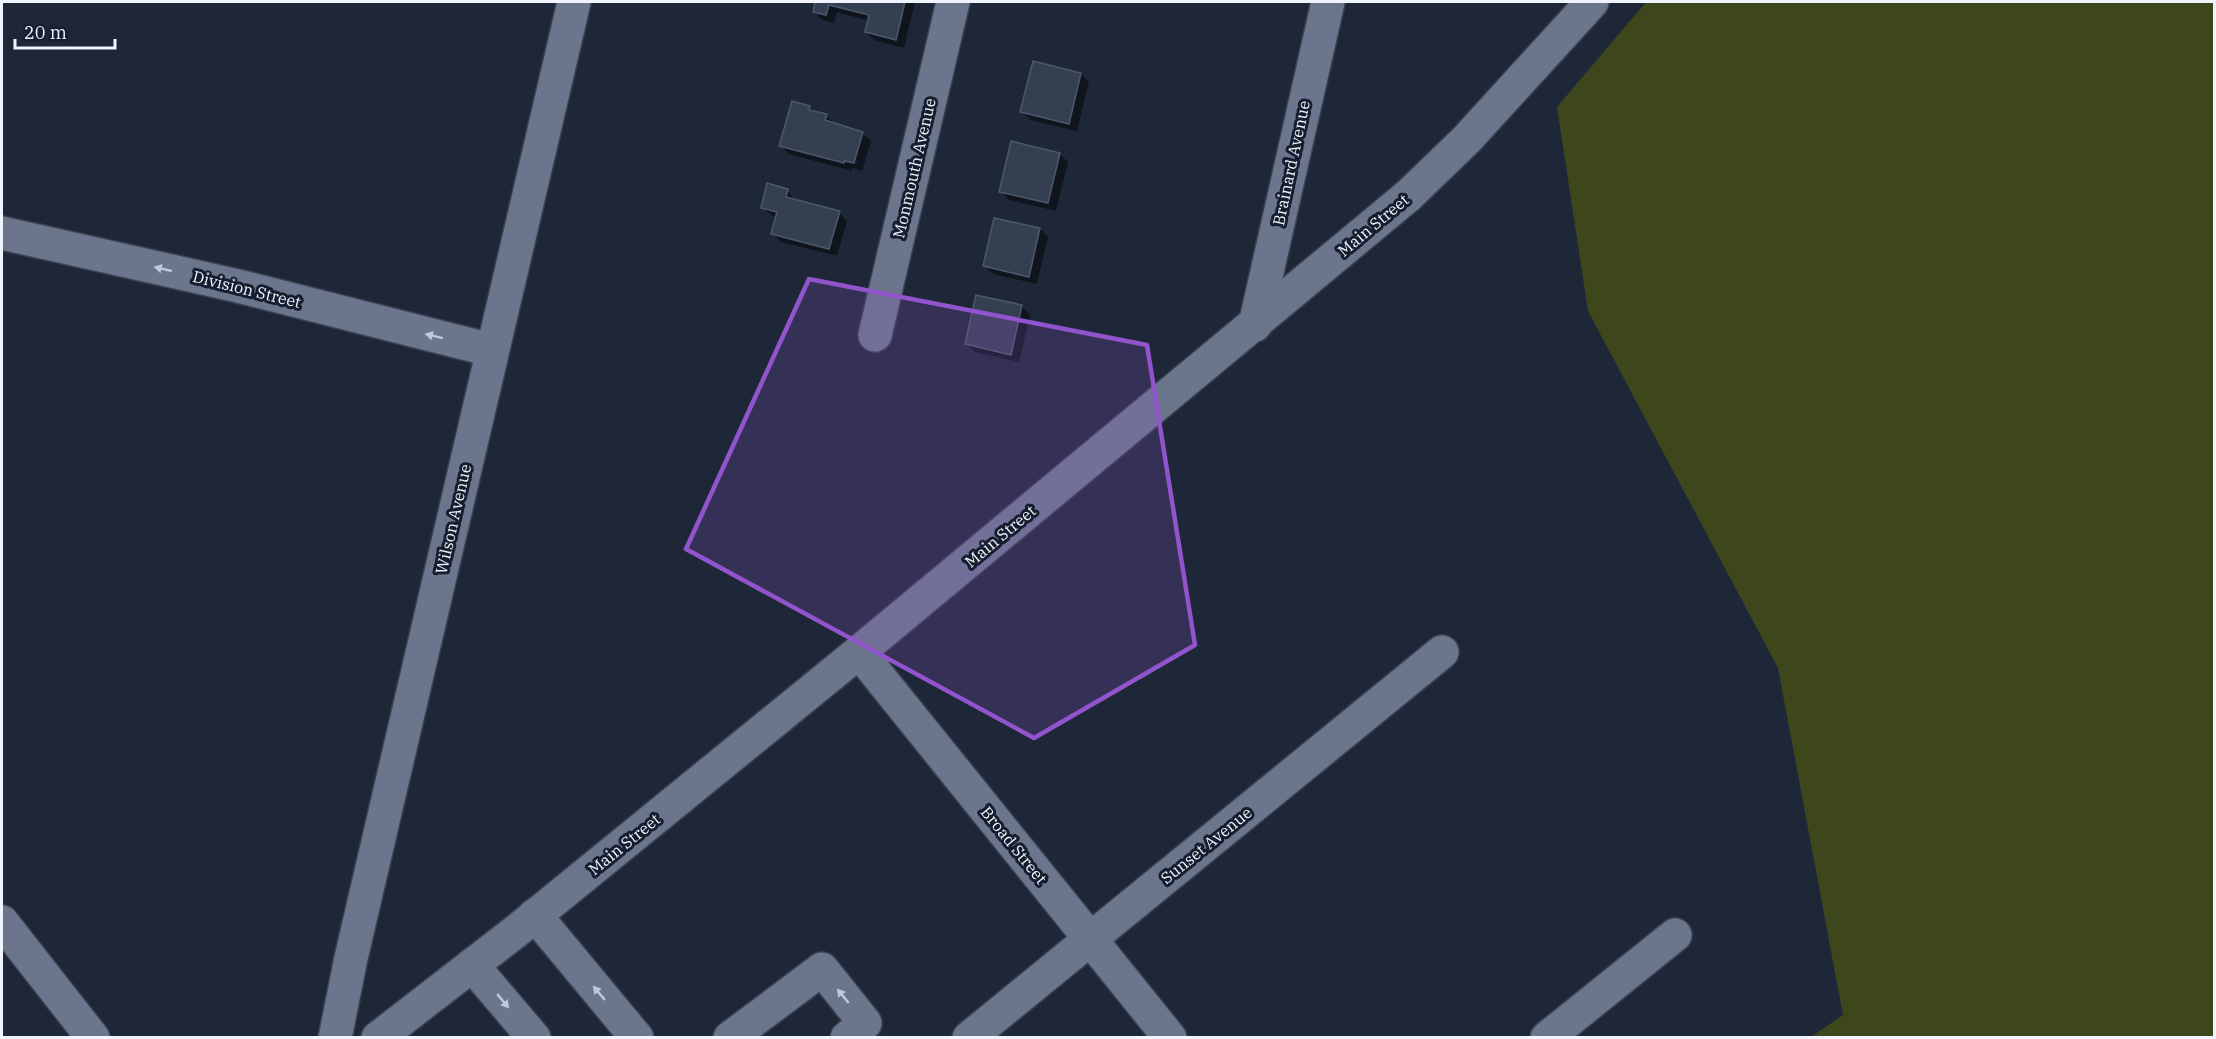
<svg xmlns="http://www.w3.org/2000/svg" width="2216" height="1039" viewBox="0 0 2216 1039" font-family="'IBM Plex Serif',serif">
	<rect width="100%" height="100%" fill="#1e2738"/>
	<polygon fill="#3e471c" points="1646,2 2214,2 2214,1037 1811,1037 1843,1015 1778,668 1588,311 1557,107"/>
	<g fill="#0007">
		<polygon points="817,2 915,2 904,48 874,40 866,32 869,21 837,12 834,23 822,20 814,12"/>
		<polygon points="1081,74 1089,82 1077,131 1030,120 1022,111"/>
		<polygon points="809,107 815,113 826,116 835,124 862,133 871,141 862,171 852,168 852,171 789,154 781,145"/>
		<polygon points="1060,154 1068,162 1056,211 1009,200 1001,191"/>
		<polygon points="787,190 795,201 839,212 847,221 837,256 781,242 773,234 777,217 771,215 762,207"/>
		<polygon points="1040,229 1048,237 1037,284 993,274 985,266"/>
		<polygon points="977,297 1022,307 1030,315 1019,362 975,352 967,344"/>
	</g>
	<g fill="#353f52" stroke="#4d586c" stroke-width="1.5">
		<polygon points="815,2 905,2 896,40 865,32 869,15 829,5 826,15 813,12"/>
		<polygon points="1033,61 1081,73 1069,124 1020,112"/>
		<polygon points="792,101 810,106 809,110 827,114 825,120 863,132 854,163 844,161 844,163 779,146"/>
		<polygon points="1011,141 1060,153 1048,203 999,192"/>
		<polygon points="767,183 788,189 786,197 840,211 829,249 771,234 777,212 761,208"/>
		<polygon points="994,218 1040,228 1029,277 983,266"/>
		<polygon points="976,295 1022,305 1011,355 965,344"/>
	</g>
	<g fill="none" stroke-linecap="round" stroke-linejoin="round">
		<defs>
			<g id="minor">
				<polyline points="2,233 238,286 491,350"/>
				<polyline points="1255,325 1328,2"/>
				<polyline points="875,335 953,2"/>
				<polyline points="859,652 1170,1038"/>
				<polyline points="535,915 637,1038"/>
				<polyline points="2,922 93,1038"/>
				<polyline points="472,965 534,1038"/>
				<polyline points="335,1038 351,958 574,2"/>
				<polyline points="378,1038 515,932 859,652 1409,195 1467,139 1592,2"/>
				<polyline points="730,1038 822,969 865,1023 847,1038"/>
				<polyline points="969,1038 1442,652"/>
				<polyline points="1547,1038 1675,935"/>
			</g>
		</defs>
		<use href="#minor" stroke="#3b4150" stroke-width="36"/>
		<use href="#minor" stroke="#6b768c" stroke-width="33"/>
	</g>
	<defs><path id="oneway-solid" d="M-6-.8H1V-3.2L6.5 0L1 3.2V.8H-6Z" transform="scale(1.5)"/></defs>
	<g fill="#c1c8d6">
		<use href="#oneway-solid" transform="translate(163 269) rotate(-167)"/>
		<use href="#oneway-solid" transform="translate(434 336) rotate(-166)"/>
		<use href="#oneway-solid" transform="translate(599 993) rotate(-130)"/>
		<use href="#oneway-solid" transform="translate(843 996) rotate(-129)"/>
		<use href="#oneway-solid" transform="translate(503 1001) rotate(50)"/>
	</g>
	<path fill="#9254cc" fill-opacity="0.2" stroke="#9254cc" stroke-width="4.5" stroke-linejoin="round" d="M 809,279 L 1147,345 L 1195,645 L 1034,738 L 686,549 Z"/>
	<g text-anchor="middle" stroke-width="6" stroke-linejoin="round" paint-order="stroke">
		<g font-size="16" fill="#eff4fe" stroke="#151d2e">
			<text transform="translate(1291 163) rotate(-78)" y="6">Brainard Avenue</text>
			<text transform="translate(914 168) rotate(-77)" y="6">Monmouth Avenue</text>
			<text transform="translate(1373 225) rotate(-40)" y="6">Main Street</text>
			<text transform="translate(247 289) rotate(14)" y="6">Division Street</text>
			<text transform="translate(453 519) rotate(-77)" y="6">Wilson Avenue</text>
			<text transform="translate(1000 536) rotate(-40)" y="6">Main Street</text>
			<text transform="translate(624 844) rotate(-39)" y="6">Main Street</text>
			<text transform="translate(1014 845) rotate(51)" y="6">Broad Street</text>
			<text transform="translate(1206 845) rotate(-39)" y="6">Sunset Avenue</text>
		</g>
	</g>
	<rect width="2216" height="1039" fill="none" stroke="#eff4fe" stroke-width="6"/>
	<path d="M15 39v9h100v-9" fill="none" stroke="#eff4fe" stroke-width="3"/>
	<text x="24" y="39" font-size="18" fill="#eff4fe" stroke="#151d2e" stroke-width="4.5" paint-order="stroke">20 m</text>
</svg>
